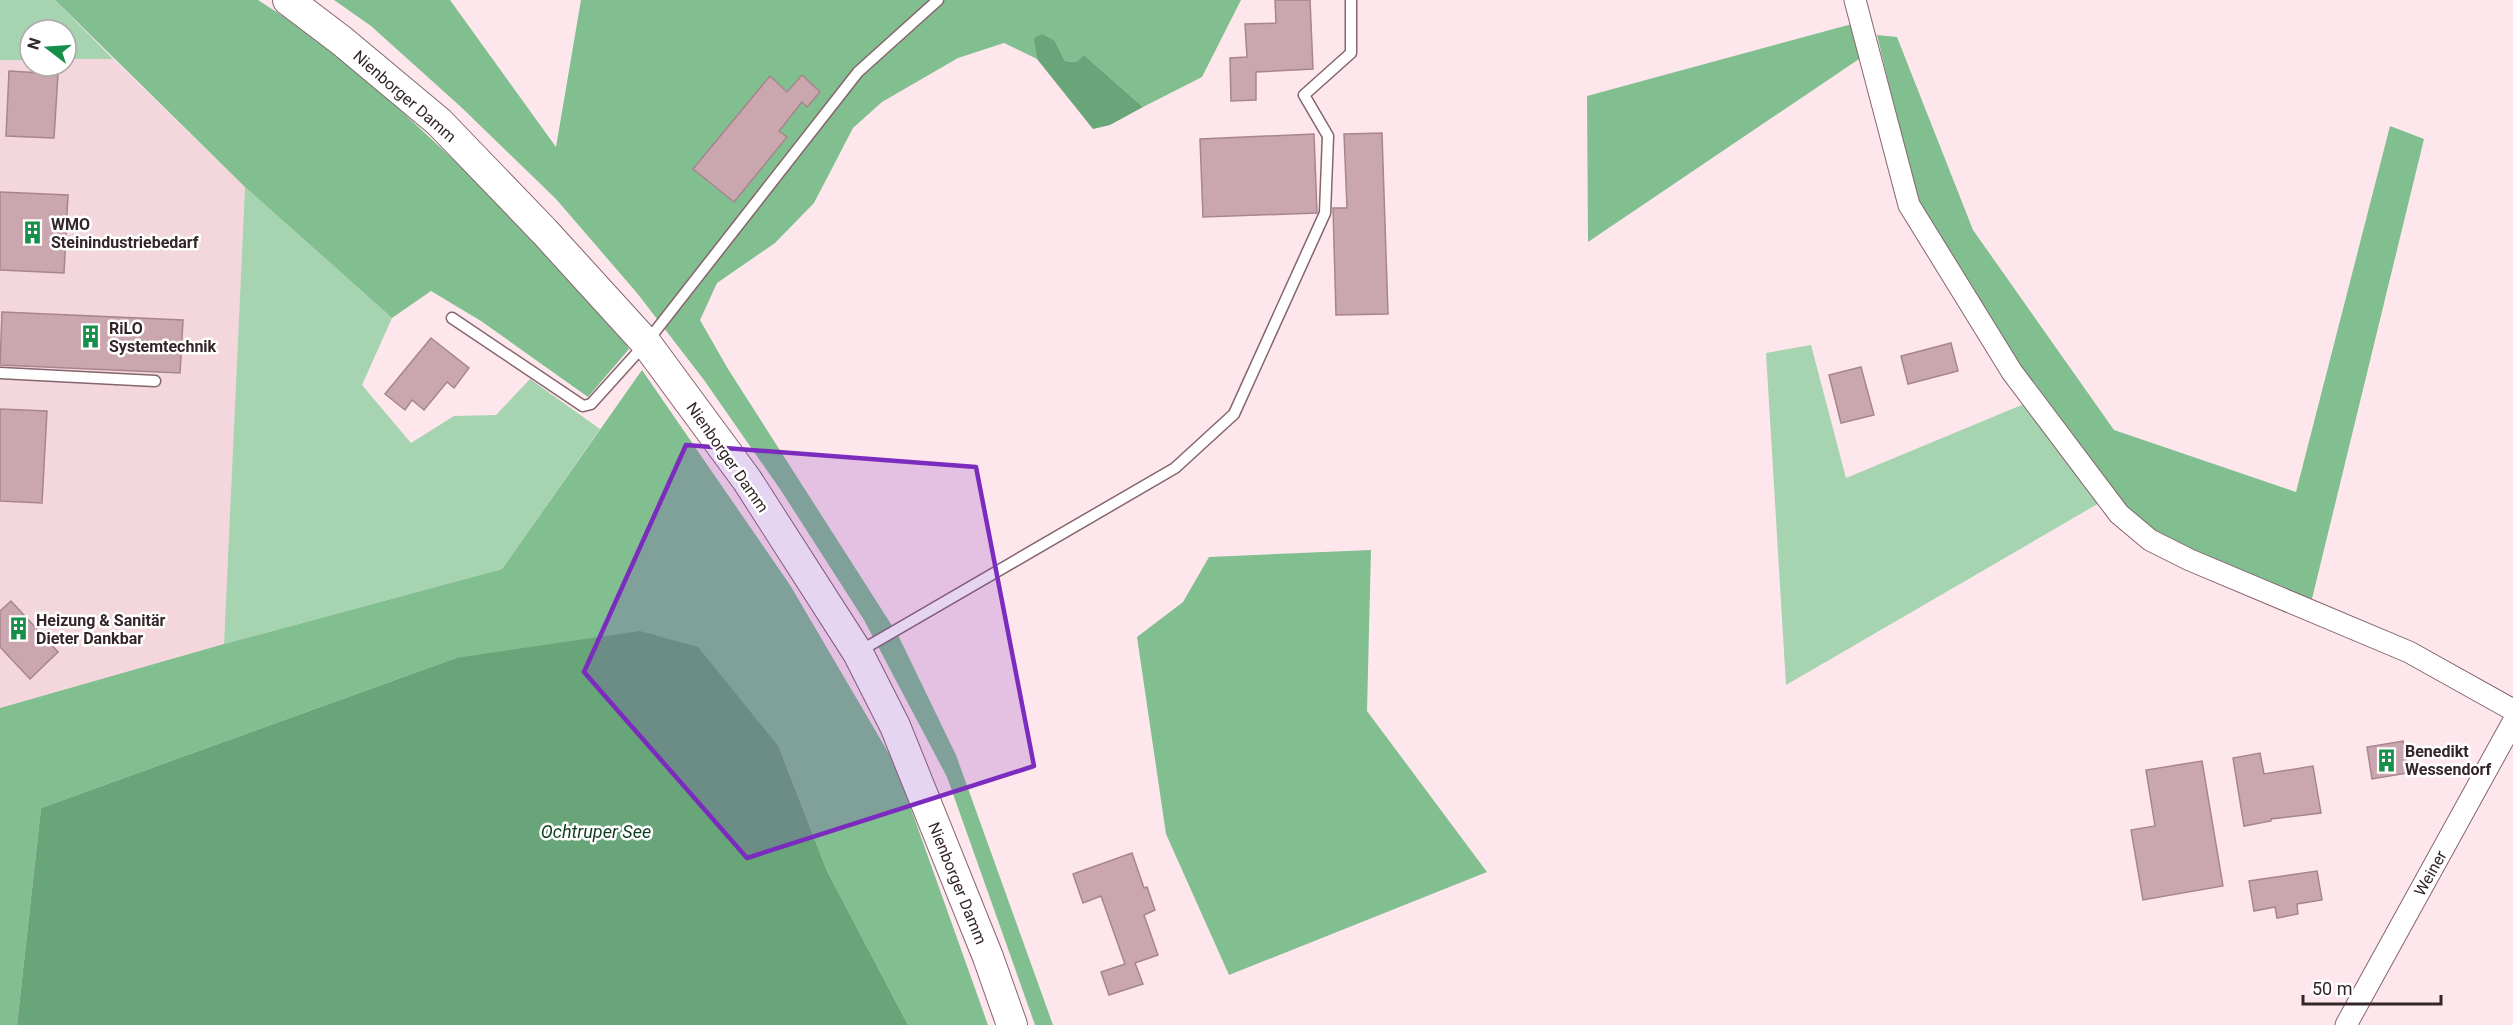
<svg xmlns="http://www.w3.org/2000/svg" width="2513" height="1025" viewBox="0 0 2513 1025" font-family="Roboto,sans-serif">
	<rect width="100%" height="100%" fill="#fee7ec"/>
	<polygon fill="#f3d7dc" points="66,59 113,59 245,187 224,644 0,708 0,60 30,60 30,66 66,66"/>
	<g fill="#a6d3b0">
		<polygon points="0,0 55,0 113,59 66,59 66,30 30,30 30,60 0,60"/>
		<polygon points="245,187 392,318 362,385 411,443 454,416 496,415 530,379 600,429 502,569 224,644"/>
		<polygon points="1811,345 1846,478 2024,404 2101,502 1786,685 1766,353"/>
	</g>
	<g fill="#81bf91">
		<polygon points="55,0 258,0 338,52 471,176 595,298 629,349 588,397 481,321 431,291 392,318 245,187"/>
		<polygon points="334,0 450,0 556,147 581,0 1241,0 1202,77 1143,107 1084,55 1076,62 1065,61 1055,41 1035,38 1037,59 1004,43 958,58 882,102 853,128 814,203 775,243 717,283 700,320 728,369 898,635 956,755 1053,1025 1035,1025 947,777 864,620 782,492 704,380 637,293 556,199 461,107 371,26"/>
		<polygon points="1852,24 1862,57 1588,242 1587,96"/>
		<polygon points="1877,35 1897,37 1973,230 2114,430 2296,492 2390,126 2424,139 2311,603 2189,552 2123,514 2020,372 1917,202"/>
		<polygon points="642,370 790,585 895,764 988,1025 908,1025 827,871 779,747 456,658 41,808 17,1025 0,1025 0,708 224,644 502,569"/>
		<polygon points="1371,550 1367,711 1487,872 1229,975 1166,834 1137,637 1183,602 1209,557"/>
	</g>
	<g fill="#68a579">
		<polygon points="1042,34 1055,41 1065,61 1076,62 1084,55 1143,107 1110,125 1093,129 1037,59 1034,38"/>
		<polygon points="640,631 698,647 779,747 827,871 908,1025 17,1025 41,808 456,658"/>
	</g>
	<g fill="#caa6ae" stroke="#a8858d" stroke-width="1.5">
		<polygon points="1275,0 1310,0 1313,69 1256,72 1256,100 1231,101 1230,58 1247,57 1245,24 1276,23"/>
		<polygon points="9,71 58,74 54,138 6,136"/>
		<polygon points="802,75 820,92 807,107 802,102 779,131 787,137 734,202 693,169 770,76 787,92"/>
		<polygon points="1382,133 1388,314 1336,315 1333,208 1347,208 1344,134"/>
		<polygon points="1314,134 1317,213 1203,217 1200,139"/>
		<polygon points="0,192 68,195 64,273 0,270"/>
		<polygon points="2,312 183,320 180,373 0,365"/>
		<polygon points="431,338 469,368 454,388 447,382 424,410 412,400 405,410 385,394"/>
		<polygon points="1951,343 1958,371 1908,384 1901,356"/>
		<polygon points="1861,367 1874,415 1841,423 1829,375"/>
		<polygon points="0,409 47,411 42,503 0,501"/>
		<polygon points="11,601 58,652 30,679 0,647 0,611"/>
		<polygon points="2403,741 2408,773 2372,779 2367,747"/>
		<polygon points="2260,753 2264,774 2313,766 2321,813 2271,819 2271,821 2244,826 2233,758"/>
		<polygon points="2202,761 2223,886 2143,900 2131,830 2155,826 2146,770"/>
		<polygon points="1132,853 1144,888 1147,887 1155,910 1144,915 1158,955 1135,963 1143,984 1109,995 1101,972 1125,964 1101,896 1083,903 1073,874"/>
		<polygon points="2317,871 2322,900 2297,904 2298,914 2277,918 2275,907 2254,911 2249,881"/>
	</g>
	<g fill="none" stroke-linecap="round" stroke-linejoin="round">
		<defs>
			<g id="lane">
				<polyline points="452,318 583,406 591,404 646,343 858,72 938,0"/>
				<polyline points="0,373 155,381"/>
				<polyline points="860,651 1175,468 1234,414 1325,213 1328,136 1304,95 1351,53 1351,0"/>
			</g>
			<g id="street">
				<polyline points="1855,0 1909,205 2012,372 2119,514 2150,540 2190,560 2409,652 2513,710"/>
				<polyline points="2346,1025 2513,722"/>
			</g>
			<polyline id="secondary" points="288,0 342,41 439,122 544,231 646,343 747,480 858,653 895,726 988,957 1012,1025"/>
		</defs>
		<use href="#lane" stroke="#86656c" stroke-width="13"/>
		<use href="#street" stroke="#86656c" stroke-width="23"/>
		<use href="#secondary" stroke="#86656c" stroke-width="32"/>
		<use href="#lane" stroke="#fff" stroke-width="10"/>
		<use href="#street" stroke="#fff" stroke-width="21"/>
		<use href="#secondary" stroke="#fff" stroke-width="30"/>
	</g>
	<path fill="#7b2cbf" fill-opacity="0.2" stroke="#7b2cbf" stroke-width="4.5" stroke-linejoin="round" d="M 686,445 L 976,467 L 1034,766 L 747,858 L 584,672 Z"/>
	<defs>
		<symbol id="building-bare" viewBox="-9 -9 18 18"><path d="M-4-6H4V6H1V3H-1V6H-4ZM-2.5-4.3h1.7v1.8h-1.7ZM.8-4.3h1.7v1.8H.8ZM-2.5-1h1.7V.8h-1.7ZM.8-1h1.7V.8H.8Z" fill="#168f4b" stroke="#fff" stroke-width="2.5" paint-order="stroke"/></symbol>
	</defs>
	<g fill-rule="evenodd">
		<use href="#building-bare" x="16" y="216" width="33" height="33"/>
		<use href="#building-bare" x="74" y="320" width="33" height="33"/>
		<use href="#building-bare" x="2" y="612" width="33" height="33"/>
		<use href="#building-bare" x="2370" y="744" width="33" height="33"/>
	</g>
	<g text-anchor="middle" stroke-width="5" stroke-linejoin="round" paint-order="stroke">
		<g font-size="16" fill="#332528" stroke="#fff">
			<text transform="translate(405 96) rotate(41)" y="6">Nienborger Damm</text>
			<text transform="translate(728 457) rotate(55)" y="6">Nienborger Damm</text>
			<text transform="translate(2430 873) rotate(-61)" y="6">Weiner</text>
			<text transform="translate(958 883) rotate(68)" y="6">Nienborger Damm</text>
		</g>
		<g font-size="16" font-weight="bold" fill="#332528" stroke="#fff" text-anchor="start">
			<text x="51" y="230">WMO<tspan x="51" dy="18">Steinindustriebedarf</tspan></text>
			<text x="109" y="334">RiLO<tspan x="109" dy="18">Systemtechnik</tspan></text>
			<text x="36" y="626">Heizung &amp; Sanitär<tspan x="36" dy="18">Dieter Dankbar</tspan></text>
			<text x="2405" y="757">Benedikt<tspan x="2405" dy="18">Wessendorf</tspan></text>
		</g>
		<g font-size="18" font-style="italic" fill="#0d3c1f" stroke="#fff">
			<text x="596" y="838">Ochtruper See</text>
		</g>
	</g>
	<g transform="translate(48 48) rotate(287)"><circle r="28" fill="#ffffff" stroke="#ada8a9" stroke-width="1.5"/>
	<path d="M0-4.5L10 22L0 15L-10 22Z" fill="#168f4b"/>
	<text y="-9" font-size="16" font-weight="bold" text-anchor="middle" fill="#332528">N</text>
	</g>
	<path d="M2303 995v9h138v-9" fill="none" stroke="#332528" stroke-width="3"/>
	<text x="2312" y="995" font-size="18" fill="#332528" stroke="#ffffff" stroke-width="4.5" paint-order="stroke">50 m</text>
</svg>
